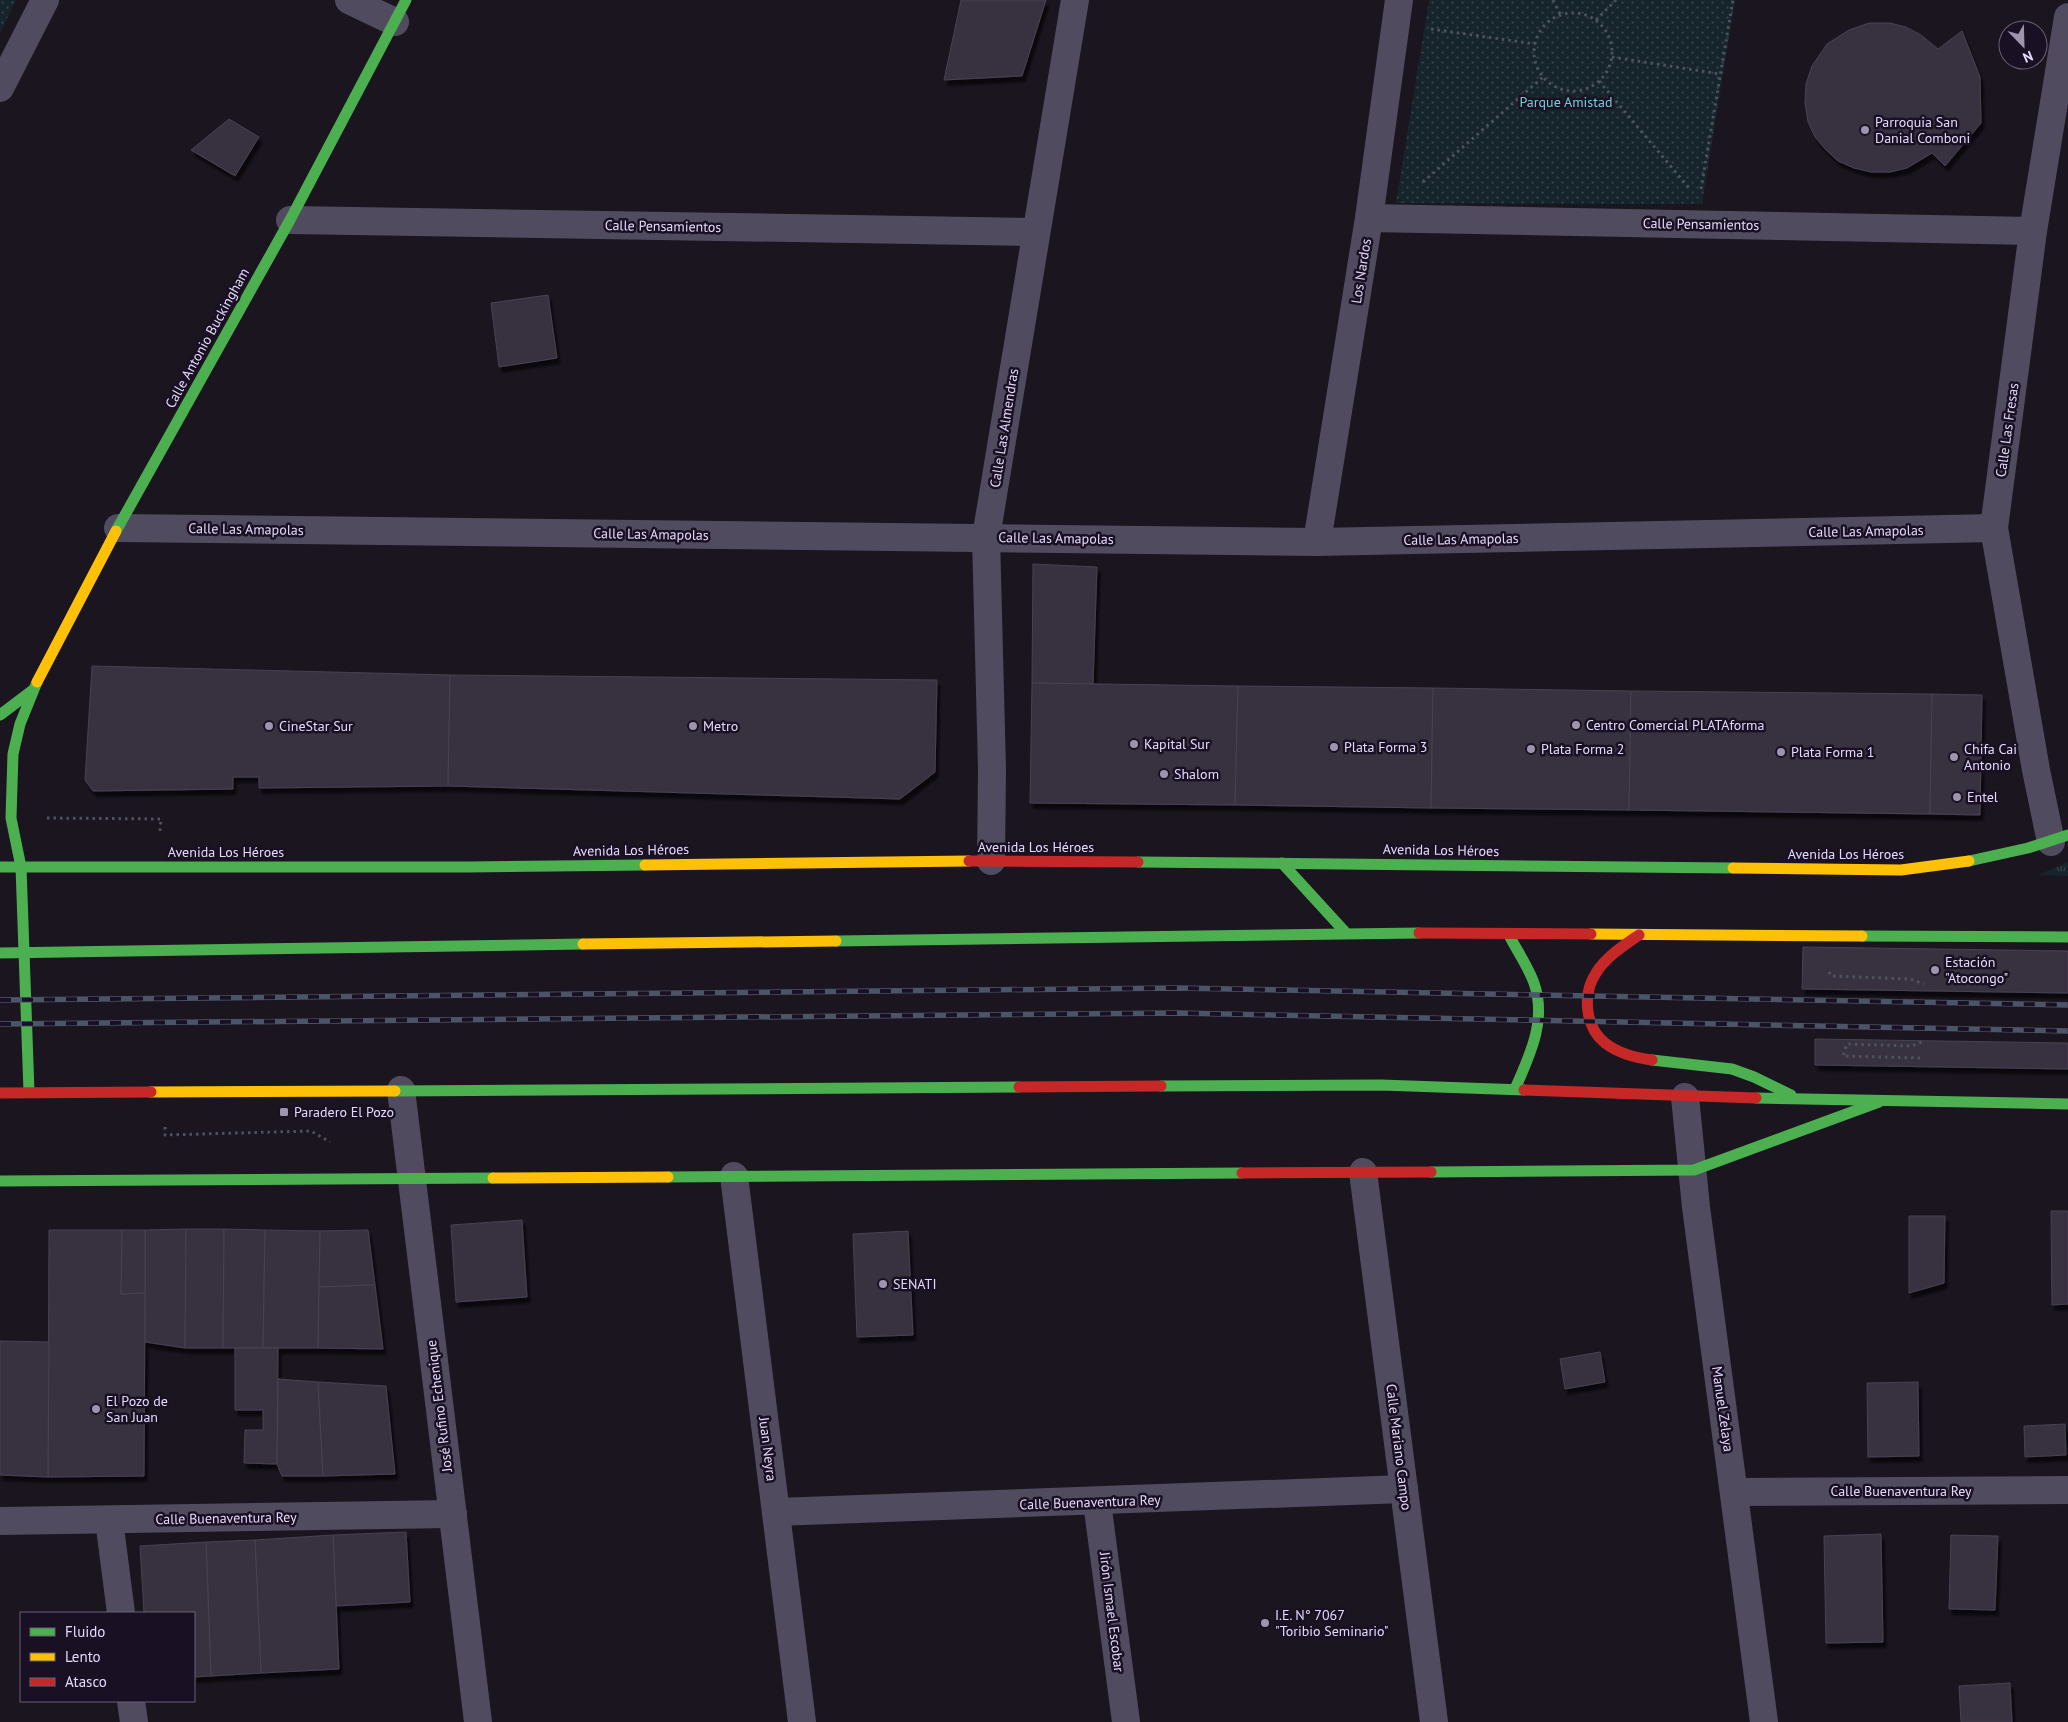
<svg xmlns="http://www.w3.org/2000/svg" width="2068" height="1722" viewBox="0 0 2068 1722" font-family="'PT Sans',sans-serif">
	<defs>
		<pattern id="grass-tufts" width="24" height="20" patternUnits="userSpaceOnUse" patternTransform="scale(1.25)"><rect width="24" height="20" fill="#16252b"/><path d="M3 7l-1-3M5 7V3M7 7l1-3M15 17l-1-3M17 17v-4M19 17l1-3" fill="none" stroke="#38444b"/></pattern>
		<pattern id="park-dots" width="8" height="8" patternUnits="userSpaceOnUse" patternTransform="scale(1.25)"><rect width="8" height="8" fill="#16252b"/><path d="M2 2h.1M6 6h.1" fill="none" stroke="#38444b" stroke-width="1.8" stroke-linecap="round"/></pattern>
		<filter id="shadow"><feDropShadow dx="3" dy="5.5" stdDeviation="1" flood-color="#0009"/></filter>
	</defs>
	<rect width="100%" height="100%" fill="#1a151f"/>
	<polygon fill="url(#grass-tufts)" points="2068,862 2068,876 2038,875"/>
	<g fill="url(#park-dots)">
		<polygon points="0,0 16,0 0,33"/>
		<polygon points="1429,0 1735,0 1702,204 1396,203"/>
	</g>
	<g fill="#393341" stroke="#484152" filter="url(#shadow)">
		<polygon points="961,0 1046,0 1022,76 944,80"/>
		<polygon points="1869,23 1890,23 1906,27 1921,35 1938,49 1962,31 1980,77 1981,123 1945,166 1932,153 1907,168 1890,172 1871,172 1854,168 1838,161 1826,150 1815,137 1808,122 1805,103 1806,84 1812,66 1827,44 1849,30"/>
		<polygon points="229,119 259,137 235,176 191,150"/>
		<polygon points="548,295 557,358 499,367 491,303"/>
		<polygon points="1033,564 1097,567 1093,684 1032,683"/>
		<polygon points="92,666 450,675 448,786 259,788 259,777 233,777 233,789 93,791 85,780"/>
		<polygon points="450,675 937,680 935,772 900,799 448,786"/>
		<polygon points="1032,683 1238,686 1235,805 1030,803"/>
		<polygon points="1238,686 1433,688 1431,808 1235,805"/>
		<polygon points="1433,688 1631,691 1629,810 1431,808"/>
		<polygon points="1631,691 1932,694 1930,814 1629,810"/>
		<polygon points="1932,694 1982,695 1980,815 1930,814"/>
		<polygon points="1803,947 2068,951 2068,993 1802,989"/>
		<polygon points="1815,1039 2068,1043 2068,1069 1815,1065"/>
		<polygon points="2051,1211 2068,1211 2068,1304 2052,1305"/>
		<polygon points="1909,1216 1945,1216 1944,1283 1909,1293"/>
		<polygon points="522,1220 527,1297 456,1302 451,1225"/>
		<polygon points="186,1229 185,1348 145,1342 145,1230"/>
		<polygon points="186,1229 224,1229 223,1348 185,1348"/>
		<polygon points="224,1229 265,1230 263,1348 223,1348"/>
		<polygon points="49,1230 122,1230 121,1294 145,1293 144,1476 48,1477"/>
		<polygon points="122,1230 145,1230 145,1293 121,1294"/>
		<polygon points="265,1230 320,1231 318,1348 263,1348"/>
		<polygon points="368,1230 375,1285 319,1287 320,1231"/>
		<polygon points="908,1231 913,1335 857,1337 853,1234"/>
		<polygon points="375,1285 383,1349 318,1348 319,1287"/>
		<polygon points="0,1341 49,1342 48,1477 0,1475"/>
		<polygon points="235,1348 278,1348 277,1464 244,1463 245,1430 263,1430 263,1410 235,1410"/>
		<polygon points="1600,1352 1605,1382 1565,1389 1560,1359"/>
		<polygon points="278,1379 318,1382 323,1476 282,1476 277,1464"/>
		<polygon points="318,1382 386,1386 395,1474 323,1476"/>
		<polygon points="1918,1382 1919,1456 1868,1457 1867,1383"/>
		<polygon points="2065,1424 2066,1455 2025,1457 2024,1426"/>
		<polygon points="406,1532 410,1602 336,1606 333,1535"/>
		<polygon points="1881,1534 1883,1642 1826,1643 1824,1536"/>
		<polygon points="333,1535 339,1669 261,1673 255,1540"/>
		<polygon points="1951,1535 1998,1536 1995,1610 1949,1609"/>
		<polygon points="255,1540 261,1673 211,1676 206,1542"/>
		<polygon points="206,1542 211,1676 194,1677 194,1613 144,1613 140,1546"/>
		<polygon points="2010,1683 2012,1722 1961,1722 1959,1686"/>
	</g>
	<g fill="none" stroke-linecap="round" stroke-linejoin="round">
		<g stroke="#4d5160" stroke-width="3" stroke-dasharray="2.5 4" stroke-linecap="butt">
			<polyline points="1553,0 1561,16"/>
			<circle cx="1573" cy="52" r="39"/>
			<polyline points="1596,20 1616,0"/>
			<polyline points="1431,29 1535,44"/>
			<polyline points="1612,57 1720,74"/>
			<polyline points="1599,81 1689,188"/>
			<polyline points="1423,182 1543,77"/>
			<polyline points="1701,189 1733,0"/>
			<polyline points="47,818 161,819 160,831"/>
			<polyline points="1829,972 1831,976 1910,979 1924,984"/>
			<polyline points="1920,1058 1843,1056 1847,1044 1912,1046 1924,1041"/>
			<polyline points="165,1127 165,1135 311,1131 330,1142"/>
		</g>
		<g stroke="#514b5f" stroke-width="28">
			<polyline points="349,0 395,22"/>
			<polyline points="0,88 45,0"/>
			<polyline points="1369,218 2033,231"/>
			<polyline points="290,220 1036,232"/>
			<polyline points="118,528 1317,542 1994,528"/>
			<polyline points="1317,542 1369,218 1399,0"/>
			<polyline points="2051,842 2036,770 1994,528 2033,231 2068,17"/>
			<polyline points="991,861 992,769 986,537 1075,0"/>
			<polyline points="401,1090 478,1722"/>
			<polyline points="1685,1097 1696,1207 1764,1722"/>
			<polyline points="1363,1172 1434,1722"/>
			<polyline points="734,1176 802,1722"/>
			<polyline points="1734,1492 2068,1490"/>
			<polyline points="1097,1502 1126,1722"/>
			<polyline points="776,1512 1404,1489"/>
			<polyline points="109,1520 121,1613"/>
			<polyline points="0,1521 453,1514"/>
			<polyline points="131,1701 134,1722"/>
		</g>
		<g stroke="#4caf50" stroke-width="11">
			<polyline points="116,531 290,220 406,0"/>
			<polyline points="0,715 33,690"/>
			<polyline points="1969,861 2028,848 2068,835"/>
			<polyline points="1138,862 1733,868"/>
			<polyline points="1282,863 1346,933"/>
			<polyline points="0,867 468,867 645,865"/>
			<path d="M 1509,935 C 1517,951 1528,966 1534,983 C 1547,1020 1530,1055 1515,1089"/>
			<polyline points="1862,936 2068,937"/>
			<polyline points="836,941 1419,933"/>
			<polyline points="0,953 583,944"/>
			<polyline points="1652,1060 1732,1069 1754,1077 1791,1095"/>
			<polyline points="1161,1086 1381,1085 1524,1090"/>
			<polyline points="395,1091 1019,1087"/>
			<polyline points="29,1092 21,867 11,818 13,754 20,724 37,682"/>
			<polyline points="1756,1098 2068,1104"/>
			<polyline points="1431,1172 1694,1170 1879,1102"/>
			<polyline points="668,1177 1242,1173"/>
			<polyline points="0,1181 493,1178"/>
		</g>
		<g stroke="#ffc107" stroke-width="11">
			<polyline points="37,682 116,531"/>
			<polyline points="645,865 969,861"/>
			<polyline points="1733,868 1901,870 1969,861"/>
			<polyline points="1591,934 1862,936"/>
			<polyline points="583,944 836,941"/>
			<polyline points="151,1092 395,1091"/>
			<polyline points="493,1178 668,1177"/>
		</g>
		<g stroke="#c62828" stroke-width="11">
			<polyline points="969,861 1138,862"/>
			<polyline points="1419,933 1591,934"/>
			<path d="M 1639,935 C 1623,946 1606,957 1596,973 C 1582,994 1585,1027 1605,1043 C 1618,1053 1636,1058 1652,1060"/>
			<polyline points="1019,1087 1161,1086"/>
			<polyline points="1524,1090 1756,1098"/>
			<polyline points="0,1093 151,1092"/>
			<polyline points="1242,1173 1431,1172"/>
		</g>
		<defs>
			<g id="rail">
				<polyline points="0,1000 1176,988 2068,1005"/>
				<polyline points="0,1024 1177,1013 2068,1031"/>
			</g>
		</defs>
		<use href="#rail" stroke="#4c5568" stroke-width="5.5"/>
		<use href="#rail" stroke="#191123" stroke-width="4" stroke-dasharray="11" stroke-linecap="butt"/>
	</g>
	<g fill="#9e94ae" stroke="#191123" stroke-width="2">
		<circle cx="1865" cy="130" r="5"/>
		<circle cx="1576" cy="725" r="5"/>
		<circle cx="269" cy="726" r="5"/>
		<circle cx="693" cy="726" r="5"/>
		<circle cx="1134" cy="744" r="5"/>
		<circle cx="1334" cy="747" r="5"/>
		<circle cx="1531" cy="749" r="5"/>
		<circle cx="1781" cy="752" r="5"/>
		<circle cx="1954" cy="757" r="5"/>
		<circle cx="1164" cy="774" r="5"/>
		<circle cx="1957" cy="797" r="5"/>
		<circle cx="1935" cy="970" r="5"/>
		<rect x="279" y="1107" width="10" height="10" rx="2.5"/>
		<circle cx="883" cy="1284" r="5"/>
		<circle cx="96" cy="1409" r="5"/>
		<circle cx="1265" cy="1623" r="5"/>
	</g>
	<g text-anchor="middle" stroke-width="5" stroke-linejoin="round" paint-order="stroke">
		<g font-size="14" fill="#6cd2d3" stroke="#191123">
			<text x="1566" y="107">Parque Amistad</text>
		</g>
		<g font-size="14" fill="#e5d8fb" stroke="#191123" text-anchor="start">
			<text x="1875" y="127">Parroquia San<tspan x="1875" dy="16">Danial Comboni</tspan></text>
			<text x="1586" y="730">Centro Comercial PLATAforma</text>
			<text x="279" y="731">CineStar Sur</text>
			<text x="703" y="731">Metro</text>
			<text x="1144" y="749">Kapital Sur</text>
			<text x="1344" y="752">Plata Forma 3</text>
			<text x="1541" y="754">Plata Forma 2</text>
			<text x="1964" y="754">Chifa Cai<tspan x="1964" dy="16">Antonio</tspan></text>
			<text x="1791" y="757">Plata Forma 1</text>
			<text x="1174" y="779">Shalom</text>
			<text x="1967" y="802">Entel</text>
			<text x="1945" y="967">Estación<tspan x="1945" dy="16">"Atocongo"</tspan></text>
			<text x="294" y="1117">Paradero El Pozo</text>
			<text x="893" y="1289">SENATI</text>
			<text x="106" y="1406">El Pozo de<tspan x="106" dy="16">San Juan</tspan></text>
			<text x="1275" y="1620">I.E. N° 7067<tspan x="1275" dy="16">"Toribio Seminario"</tspan></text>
		</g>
		<g font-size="14" fill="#e5d8fb" stroke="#191123">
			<text transform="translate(1701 224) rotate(1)" y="5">Calle Pensamientos</text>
			<text transform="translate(663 226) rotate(1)" y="5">Calle Pensamientos</text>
			<text transform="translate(1361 271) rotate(-81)" y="5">Los Nardos</text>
			<text transform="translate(207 338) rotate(-61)" y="5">Calle Antonio Buckingham</text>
			<text transform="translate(1004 428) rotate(-81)" y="5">Calle Las Almendras</text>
			<text transform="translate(2007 430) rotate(-82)" y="5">Calle Las Fresas</text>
			<text transform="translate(246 529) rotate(1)" y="5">Calle Las Amapolas</text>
			<text transform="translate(1866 531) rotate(-1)" y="5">Calle Las Amapolas</text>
			<text transform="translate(651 534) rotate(1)" y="5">Calle Las Amapolas</text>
			<text transform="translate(1056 538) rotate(1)" y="5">Calle Las Amapolas</text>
			<text transform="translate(1461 539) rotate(-1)" y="5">Calle Las Amapolas</text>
			<text x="1036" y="852">Avenida Los Héroes</text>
			<text transform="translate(631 850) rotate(-1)" y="5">Avenida Los Héroes</text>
			<text transform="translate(1441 850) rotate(1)" y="5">Avenida Los Héroes</text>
			<text x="226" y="857">Avenida Los Héroes</text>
			<text x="1846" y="859">Avenida Los Héroes</text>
			<text transform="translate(439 1406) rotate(-97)" y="5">José Rufino Echenique</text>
			<text transform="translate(1723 1409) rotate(82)" y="5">Manuel Zelaya</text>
			<text transform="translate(1399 1447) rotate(83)" y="5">Calle Mariano Campo</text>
			<text transform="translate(768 1449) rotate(83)" y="5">Juan Neyra</text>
			<text x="1901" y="1496">Calle Buenaventura Rey</text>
			<text transform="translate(1090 1502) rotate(-2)" y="5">Calle Buenaventura Rey</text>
			<text transform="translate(226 1518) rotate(-1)" y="5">Calle Buenaventura Rey</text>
			<text transform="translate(1112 1612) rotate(83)" y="5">Jirón Ismael Escobar</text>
		</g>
	</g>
	<rect x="20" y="1612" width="175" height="90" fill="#191123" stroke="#6b6179"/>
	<rect x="30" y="1628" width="25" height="8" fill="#4caf50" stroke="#6b6179"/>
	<text x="65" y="1637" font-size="15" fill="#e5d8fb">Fluido</text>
	<rect x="30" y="1653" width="25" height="8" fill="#ffc107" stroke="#6b6179"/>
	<text x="65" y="1662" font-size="15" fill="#e5d8fb">Lento</text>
	<rect x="30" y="1678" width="25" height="8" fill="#c62828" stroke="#6b6179"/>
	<text x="65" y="1687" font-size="15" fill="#e5d8fb">Atasco</text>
	<g transform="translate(2023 45) rotate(157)"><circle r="24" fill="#191123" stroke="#6b6179"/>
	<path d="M0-4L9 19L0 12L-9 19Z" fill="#9e94ae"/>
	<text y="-8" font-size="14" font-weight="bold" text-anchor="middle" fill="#e5d8fb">N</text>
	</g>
</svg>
